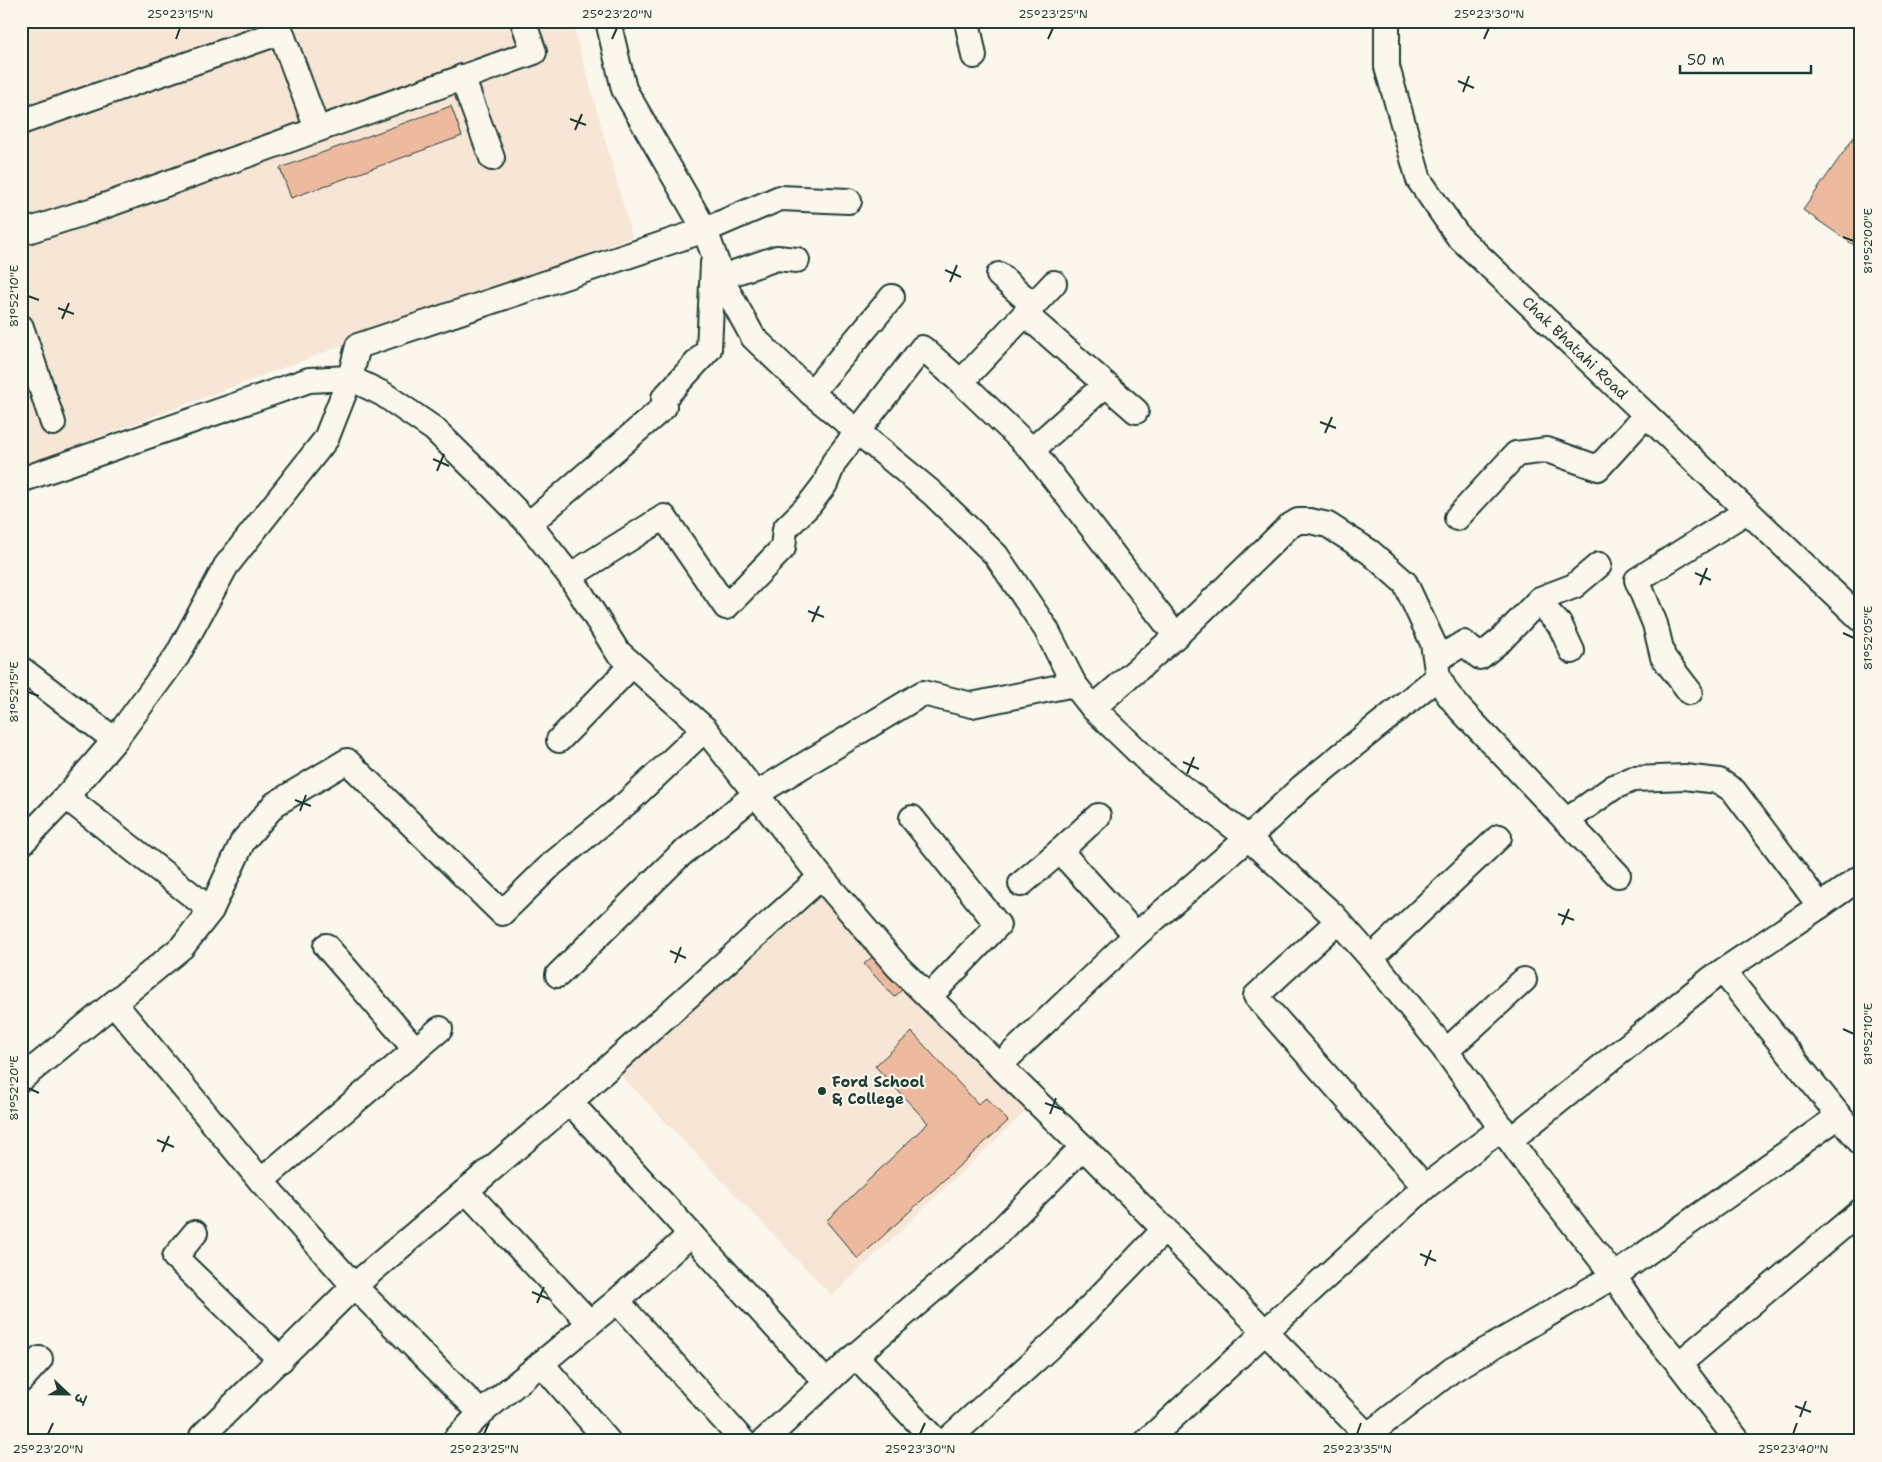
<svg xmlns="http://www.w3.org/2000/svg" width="1882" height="1462" viewBox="0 0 1882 1462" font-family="'Shantell Sans','Playpen Sans Deva',sans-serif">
	<rect width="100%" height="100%" fill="#fbf7ec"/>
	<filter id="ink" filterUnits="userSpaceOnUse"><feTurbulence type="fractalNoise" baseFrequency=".02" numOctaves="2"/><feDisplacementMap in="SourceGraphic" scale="10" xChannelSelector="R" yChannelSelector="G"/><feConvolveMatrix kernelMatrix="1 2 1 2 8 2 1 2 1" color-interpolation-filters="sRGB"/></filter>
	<g filter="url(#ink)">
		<g fill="#f7e5d5">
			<polygon points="21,21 572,21 632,237 21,466"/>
			<polygon points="820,893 1027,1110 832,1296 617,1071"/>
		</g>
		<g fill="#edba9f" stroke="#1f3d34">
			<polygon points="451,106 462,136 291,198 280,168"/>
			<polygon points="1861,127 1861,250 1803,210"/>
			<polygon points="872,957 902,990 894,997 864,964"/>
			<polygon points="912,1032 978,1104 986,1098 1008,1121 858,1259 826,1221 928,1123 875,1066"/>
		</g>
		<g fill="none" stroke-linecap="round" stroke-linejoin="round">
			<defs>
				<g id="minor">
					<polyline points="277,21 317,129"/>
					<polyline points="608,21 624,89 705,230 725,286 753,337 811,393 932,493 996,555 1046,629 1074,684 1093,708 1150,763 1248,838 1333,915 1371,958 1446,1051 1529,1167 1614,1276 1647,1326 1679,1364 1738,1441"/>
					<polyline points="967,21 974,56"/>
					<polyline points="1387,21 1387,67 1419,180 1458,236 1861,619"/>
					<polyline points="462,77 492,158"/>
					<polyline points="21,122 281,32"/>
					<polyline points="21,233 93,210 534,52 523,21"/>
					<polyline points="999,275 1033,305"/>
					<polyline points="722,277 777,258 797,260"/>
					<polyline points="1025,314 1054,283"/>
					<polyline points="21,327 53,423"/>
					<polyline points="811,393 892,297"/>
					<polyline points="1136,411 1025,314 961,382 1032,450 1176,636"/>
					<polyline points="1032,450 1105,385"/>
					<polyline points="21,480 309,380 350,378 383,394 434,429 489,483 529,524 570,576 617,651 705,729 821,877 898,967 1083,1147 1373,1441"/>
					<polyline points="1457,518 1516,454 1547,450 1598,468 1646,415"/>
					<polyline points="529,524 664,407 664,398 709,349 713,263"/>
					<polyline points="570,576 664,517 726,607 783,548 785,529 809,505 825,484 834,462 922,348 961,382"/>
					<polyline points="1538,602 1560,625 1572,651"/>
					<polyline points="1436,660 1464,643 1480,657 1501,640 1540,599 1574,586 1599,565"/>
					<polyline points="21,669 115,740"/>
					<polyline points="1690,692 1663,657 1655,624 1637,580 1747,511"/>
					<polyline points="1093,708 1176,636 1288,527 1298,521 1310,521 1328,525 1370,552 1405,583 1433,643 1438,677 1447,693 1460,709 1618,875"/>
					<polyline points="559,740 632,665"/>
					<polyline points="66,797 211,910"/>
					<polyline points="912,818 998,925 929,997"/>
					<polyline points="1566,821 1614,787 1633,779 1685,777 1701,779 1719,781 1734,791 1820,906"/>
					<polyline points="21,844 66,797 115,740 177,656 226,566 326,439 350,378 358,346 705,230 780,198 849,201"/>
					<polyline points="1060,851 1136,935"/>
					<polyline points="1021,884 1060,851 1098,816"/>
					<polyline points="1338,921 1256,996 1425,1187"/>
					<polyline points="326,946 416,1050"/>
					<polyline points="1371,958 1499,837"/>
					<polyline points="1723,971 1861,1143"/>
					<polyline points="558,975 678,857 756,794 923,693 972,705 1074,684"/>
					<polyline points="114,1003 182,947 211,910 243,841 275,804 347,761 502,913 552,864 628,802 705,729"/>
					<polyline points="1446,1051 1524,980"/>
					<polyline points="999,1066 1136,935 1248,838 1302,787 1438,677"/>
					<polyline points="21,1079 114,1003 261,1181 354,1286 481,1413"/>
					<polyline points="570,1102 826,1382"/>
					<polyline points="1510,1140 1711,979 1820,906 1861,877"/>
					<polyline points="261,1181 440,1029"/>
					<polyline points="466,1191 590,1323"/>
					<polyline points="195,1233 175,1257 281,1360"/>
					<polyline points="617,1301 691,1234"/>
					<polyline points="855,1356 936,1441"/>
					<polyline points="541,1363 608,1441"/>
					<polyline points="1679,1364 1861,1211"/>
					<polyline points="21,1380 40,1359"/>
					<polyline points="1368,1435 1452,1370 1614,1276 1839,1116"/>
					<polyline points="206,1441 202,1436 354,1286 570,1102 821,877"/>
					<polyline points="454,1441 481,1413 617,1301 743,1441"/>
					<polyline points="764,1441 855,1356 987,1244 1083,1147"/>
					<polyline points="946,1441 1066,1332 1165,1229"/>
					<polyline points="1147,1441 1266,1331 1425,1187 1502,1128"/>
				</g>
			</defs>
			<use href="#minor" stroke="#1f3d34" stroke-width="28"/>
			<use href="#minor" stroke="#fbf7ec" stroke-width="24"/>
		</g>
	</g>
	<path fill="none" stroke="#1f3d34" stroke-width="2" d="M 176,39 L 180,28M 612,39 L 617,28M 1048,39 L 1053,28M 1484,39 L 1489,28M 1458,81 L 1474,88M 1463,92 L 1469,76M 570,119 L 586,125M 575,130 L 582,114M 1843,237 L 1854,241M 945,270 L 961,277M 950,282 L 957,265M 28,296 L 39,300M 58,308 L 74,314M 62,319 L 69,303M 1320,422 L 1336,428M 1325,433 L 1332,417M 433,459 L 449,466M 437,471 L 444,454M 1695,573 L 1711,580M 1700,585 L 1707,568M 808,611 L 824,617M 812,622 L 819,606M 1843,633 L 1854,638M 28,692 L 39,696M 1183,762 L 1199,769M 1187,774 L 1194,757M 295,800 L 311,806M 300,811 L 306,795M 1558,914 L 1574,920M 1562,925 L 1569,909M 670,951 L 686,958M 675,963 L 681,947M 1843,1029 L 1854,1034M 28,1088 L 39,1093M 1045,1103 L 1061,1109M 1050,1114 L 1056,1098M 157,1140 L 174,1147M 162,1152 L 169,1136M 1420,1254 L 1436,1261M 1425,1266 L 1431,1250M 532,1292 L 549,1299M 537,1303 L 544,1287M 1795,1406 L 1811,1412M 1800,1417 L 1806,1401M 48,1434 L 53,1423M 484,1434 L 489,1423M 920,1434 L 925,1423M 1357,1434 L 1361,1423M 1793,1434 L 1797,1423"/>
	<circle fill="#1f3d34" stroke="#fbf7ec" stroke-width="2" cx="822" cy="1091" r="5"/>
	<g text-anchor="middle" stroke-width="4.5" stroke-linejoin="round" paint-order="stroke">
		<g font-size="15" fill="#1f3d34" stroke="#fbf7ec">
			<text transform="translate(1575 348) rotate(44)" y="5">Chak Bhatahi Road</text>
		</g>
		<g font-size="15" font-weight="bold" fill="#1f3d34" stroke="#fbf7ec" text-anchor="start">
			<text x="832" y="1087">Ford School<tspan x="832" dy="17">&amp; College</tspan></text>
		</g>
	</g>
	<rect width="1882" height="1462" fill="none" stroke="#fbf7ec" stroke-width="55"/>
	<g transform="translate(68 1394) rotate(112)" stroke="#fbf7ec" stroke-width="4" paint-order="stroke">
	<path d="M0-4L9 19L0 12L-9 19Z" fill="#1f3d34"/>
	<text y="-8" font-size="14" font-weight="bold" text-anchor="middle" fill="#1f3d34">उ</text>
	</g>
	<path d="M1680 65v8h131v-8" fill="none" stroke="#1f3d34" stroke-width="2.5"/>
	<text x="1687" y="65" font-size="15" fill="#1f3d34" stroke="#fbf7ec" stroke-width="4" paint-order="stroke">50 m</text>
	<rect x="28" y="28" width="1826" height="1406" fill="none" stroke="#1f3d34" stroke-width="2"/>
	<g font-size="12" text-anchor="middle" fill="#1f3d34">
		<text x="180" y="18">25°23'15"N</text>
		<text x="617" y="18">25°23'20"N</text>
		<text x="1053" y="18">25°23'25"N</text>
		<text x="1489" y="18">25°23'30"N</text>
		<text transform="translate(1868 241) rotate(-90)" y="4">81°52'00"E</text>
		<text transform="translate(14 296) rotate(-90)" y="4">81°52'10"E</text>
		<text transform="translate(1868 638) rotate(-90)" y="4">81°52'05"E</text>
		<text transform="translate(14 692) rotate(-90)" y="4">81°52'15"E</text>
		<text transform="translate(1868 1034) rotate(-90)" y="4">81°52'10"E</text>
		<text transform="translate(14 1088) rotate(-90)" y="4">81°52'20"E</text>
		<text x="48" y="1453">25°23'20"N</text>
		<text x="484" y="1453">25°23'25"N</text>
		<text x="920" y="1453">25°23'30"N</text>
		<text x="1357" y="1453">25°23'35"N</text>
		<text x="1793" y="1453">25°23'40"N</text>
	</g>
</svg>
